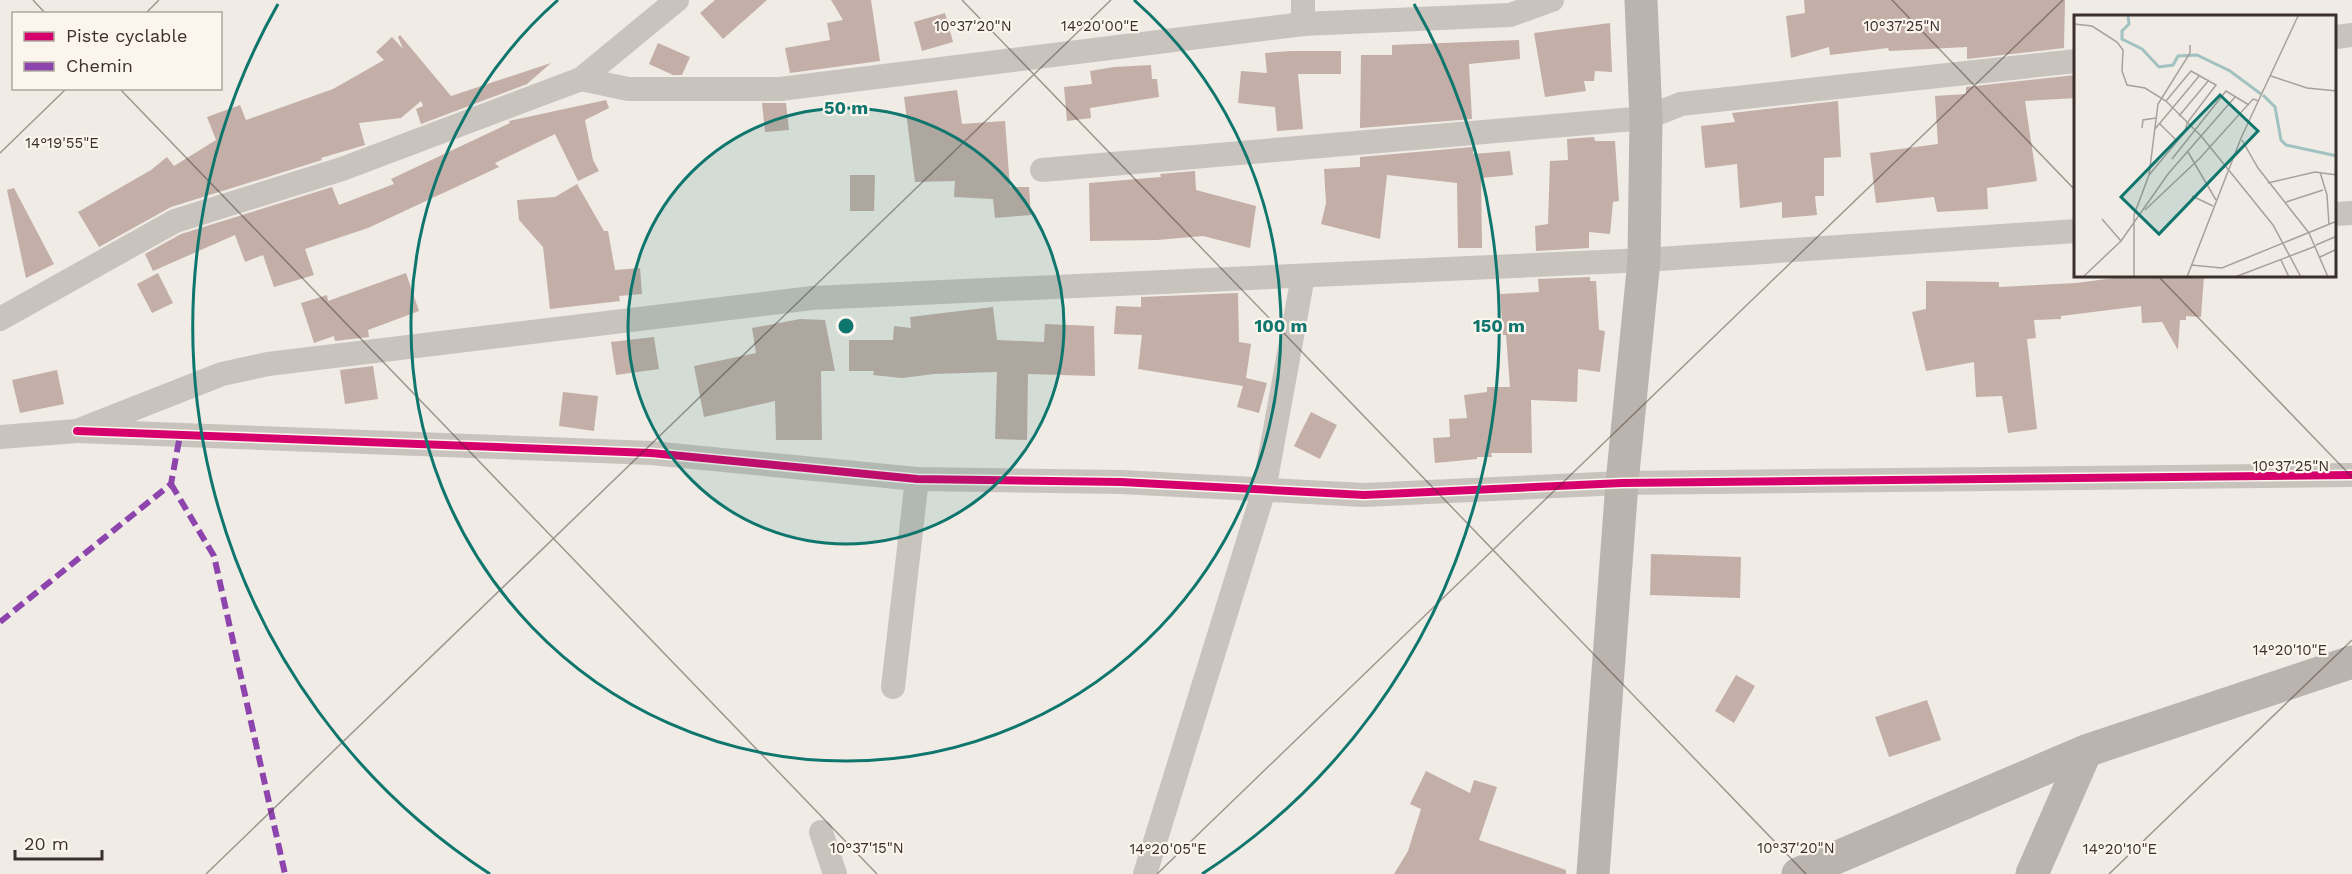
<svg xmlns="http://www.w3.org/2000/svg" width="2352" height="874" viewBox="0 0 2352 874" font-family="'Work Sans',sans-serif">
	<rect width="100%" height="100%" fill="#f0ebe5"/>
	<g fill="#c3afa7">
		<polygon points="715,0 767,0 723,39 700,13"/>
		<polygon points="831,0 871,0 880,61 790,73 785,48 830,40 827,23 843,20"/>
		<polygon points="1804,0 2065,0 2064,48 1967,59 1967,47 1889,51 1888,48 1830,55 1829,47 1791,58 1786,16 1805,13"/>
		<polygon points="945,13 953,42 922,51 914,22"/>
		<polygon points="1610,23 1612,72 1595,71 1594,81 1584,81 1586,91 1545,97 1534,33"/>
		<polygon points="400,35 451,96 551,63 527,84 421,124 416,109 423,106 421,101 401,118 359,123 365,145 321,158 322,160 171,207 99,247 78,212 151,170 167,157 174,166 216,140 207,117 240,105 246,120 333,89 384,60 376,52 392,37 403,49 398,37"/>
		<polygon points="1519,40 1520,59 1469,64 1472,119 1360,128 1361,55 1392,55 1392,45"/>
		<polygon points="658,43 690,57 682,75 673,75 649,64"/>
		<polygon points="1291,51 1341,51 1341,74 1298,74 1303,129 1277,131 1275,107 1238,103 1241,71 1267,73 1265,53"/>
		<polygon points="1151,65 1152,79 1157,79 1159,97 1090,108 1091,118 1067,121 1064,87 1092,84 1090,71 1114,67"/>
		<polygon points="2076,75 2076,98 2025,101 2037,181 1987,188 1988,209 1937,212 1934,197 1876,203 1870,153 1938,144 1935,96 1966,94 1966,87"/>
		<polygon points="957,90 962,124 1005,121 1010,187 1029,187 1031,215 995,218 993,199 954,197 955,181 915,182 904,97"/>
		<polygon points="606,100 609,108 585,120 593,160 599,171 578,181 555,134 495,163 499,167 368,228 305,249 314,275 274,287 263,255 245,262 235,235 153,271 145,254 181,234 332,187 339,205 394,184 391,179 510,123 509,121"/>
		<polygon points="1838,101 1841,157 1824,158 1824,196 1815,196 1817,215 1782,218 1782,202 1740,208 1737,164 1705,168 1701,126 1735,122 1732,113"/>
		<polygon points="762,103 786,103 789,130 765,132"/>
		<polygon points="1594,137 1595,141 1615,141 1619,201 1613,202 1610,234 1589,232 1589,248 1536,251 1535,226 1548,224 1550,161 1568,160 1567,139"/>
		<polygon points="1473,147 1473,154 1510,151 1513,175 1481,178 1482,248 1458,248 1457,183 1387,175 1380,239 1321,224 1326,203 1324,169 1360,167 1360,157"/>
		<polygon points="1195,171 1196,190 1256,206 1250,248 1203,236 1157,240 1090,241 1089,183 1161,177 1160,174"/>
		<polygon points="850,175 875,175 874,211 850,211"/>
		<polygon points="577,184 604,231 608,231 615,270 640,268 642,294 619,296 620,301 550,309 543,247 519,220 517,200 555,197"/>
		<polygon points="14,188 54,264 26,278 7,190"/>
		<polygon points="158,273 173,303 152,313 137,284"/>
		<polygon points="406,273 419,311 368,330 369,337 335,341 334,336 314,343 301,303 327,295 328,301"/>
		<polygon points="2129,276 2204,276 2201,317 2186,316 2186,320 2180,320 2178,350 2162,322 2142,323 2141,306 2061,316 2061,319 2034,320 2036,338 2027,339 2037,429 2008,433 2002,396 1976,397 1974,362 1926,371 1912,312 1926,309 1926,281 1999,282 1999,287 2076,283"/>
		<polygon points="1590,277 1590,281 1596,281 1599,330 1605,331 1600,372 1578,369 1577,402 1531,400 1532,453 1491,453 1492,457 1477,457 1477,459 1435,463 1433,438 1450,437 1449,419 1467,418 1464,395 1487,392 1487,387 1510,387 1506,335 1503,335 1500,294 1539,292 1538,279"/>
		<polygon points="1238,293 1239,342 1251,344 1246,378 1267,383 1259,413 1237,407 1243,386 1138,369 1142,335 1114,334 1116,306 1141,307 1141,297"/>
		<polygon points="993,307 997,340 1044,342 1045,324 1094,326 1095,376 1028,374 1027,440 995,439 997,372 934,374 902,378 873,375 874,371 849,371 849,340 893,340 894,326 911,328 910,317"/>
		<polygon points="800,319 825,320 835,371 821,371 822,440 776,440 775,401 704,417 694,366 756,353 752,328"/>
		<polygon points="654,337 659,369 616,375 611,342"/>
		<polygon points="373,366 378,399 345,404 340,370"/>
		<polygon points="57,370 64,404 20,413 12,380"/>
		<polygon points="563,392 598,396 594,431 559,426"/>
		<polygon points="1311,412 1337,425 1320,459 1294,446"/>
		<polygon points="1651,554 1741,557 1740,598 1650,595"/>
		<polygon points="1736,675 1755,686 1734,723 1715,711"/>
		<polygon points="1927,700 1941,740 1889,757 1875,717"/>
		<polygon points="1426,771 1470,793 1474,780 1497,787 1479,840 1566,870 1566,874 1394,874 1408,851 1421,809 1410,804"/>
	</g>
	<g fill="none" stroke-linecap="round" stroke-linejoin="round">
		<g stroke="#c9c3be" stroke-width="24">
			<polyline points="1303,24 1303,0"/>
			<polyline points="2336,37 2352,35"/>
			<polyline points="581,79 628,89 780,89 1303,24 1510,15 1552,0"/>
			<polyline points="1042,170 1646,118 1681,104 2076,61"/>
			<polyline points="2336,214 2352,213"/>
			<polyline points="0,319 175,221 342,169 581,79 677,0"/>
			<polyline points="77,431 651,453 917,479 1121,482 1364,495 1622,483 2352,475"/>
			<polyline points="0,437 77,431 222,374 268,364 812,298 1644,260 2076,231"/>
			<polyline points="893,687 917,479"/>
			<polyline points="821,832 835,874"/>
			<polyline points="1145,874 1264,490 1303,276"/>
		</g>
		<g stroke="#bab3ae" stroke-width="33">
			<polyline points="1593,874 1622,483 1644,260 1646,118 1641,0"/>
			<polyline points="1798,874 2086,751 2352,662"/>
			<polyline points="2032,874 2086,751"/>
		</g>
		<g stroke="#8e44ad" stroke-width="6" stroke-dasharray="12 6" stroke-linecap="butt">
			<polyline points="171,484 214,556 285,874"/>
			<polyline points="0,622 171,484 180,435"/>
		</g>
		<defs>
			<polyline id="cycleway" points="77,431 651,453 917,479 1121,482 1364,495 1622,483 2352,475"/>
		</defs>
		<use href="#cycleway" stroke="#fbf5ee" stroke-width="11"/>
		<use href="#cycleway" stroke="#d6006c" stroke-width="8"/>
	</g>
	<path fill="none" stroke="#3b302b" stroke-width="1.5" stroke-opacity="0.45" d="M 33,0 L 46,14M 962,0 L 1806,874M 1892,0 L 2076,191M 145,14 L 159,0M 119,88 L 877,874M 0,153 L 67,88M 2158,276 L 2352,477M 206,874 L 1111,0M 1157,874 L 2063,0M 2109,874 L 2352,640"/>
	<circle cx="846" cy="326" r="218" fill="#0f766e" fill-opacity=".12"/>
	<g fill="none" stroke="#0f766e" stroke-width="3">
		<circle cx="846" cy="326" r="218"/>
		<path d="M1134 0A435 435 0 1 1 558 0"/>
		<path d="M490 874A653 653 0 0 1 278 4M1414 4A653 653 0 0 1 1202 874"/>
	</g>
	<g transform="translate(2074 15)">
		<rect width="262" height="262" fill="#f0ebe5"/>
		<path fill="none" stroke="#a1c2c1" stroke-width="3" d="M 54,1 L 55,9 L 48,16 L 48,24 L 68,34 L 85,52 L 99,50 L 104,41 L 123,40 L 156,56 L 187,79M 189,80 L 201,92 L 207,125 L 212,130 L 263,141"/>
		<path fill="none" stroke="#a8a09b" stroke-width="1.5" d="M 0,9 L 18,11 L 43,27 L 49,35 L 48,56 L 53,70 L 71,73 L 92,86 L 128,122 L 199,210 L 227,262M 197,61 L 233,73 L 263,76M 105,101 L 135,65M 86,109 L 103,126M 68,113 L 69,105 L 82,103M 81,114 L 126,60M 168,125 L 184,153 L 235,218 L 254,262M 114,137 L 142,185M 98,144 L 152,76 L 175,90M 246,157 L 253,180 L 255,210M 75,160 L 111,117 L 113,108 L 142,70 L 117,56 L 92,86M 194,168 L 241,157 L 263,160M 118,181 L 139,191M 212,187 L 249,175M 71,195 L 126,143 L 179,84 L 185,86M 28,204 L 47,226M 242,230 L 263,221M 246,242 L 263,234M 207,245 L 215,262M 117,250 L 148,253 L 263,206M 9,262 L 47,226 L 94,159 L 161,82M 60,262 L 60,200 L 75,160 L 84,89 L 116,38 L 116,30M 113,262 L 167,123 L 224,1M 161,262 L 242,231"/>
		<path fill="#0f766e" fill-opacity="0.15" stroke="#0f766e" stroke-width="3" d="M 146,80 L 184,116 L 85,219 L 47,182 Z"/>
		<rect width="262" height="262" fill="none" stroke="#3b302b" stroke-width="3"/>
	</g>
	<g font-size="15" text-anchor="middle" fill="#3b302b" stroke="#fbf5ee" stroke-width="4.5" stroke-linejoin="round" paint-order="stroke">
		<text x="1100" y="31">14°20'00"E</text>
		<text x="973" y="31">10°37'20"N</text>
		<text x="1902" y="31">10°37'25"N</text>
		<text x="62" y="148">14°19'55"E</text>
		<text x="2291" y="471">10°37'25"N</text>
		<text x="2290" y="655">14°20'10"E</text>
		<text x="867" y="853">10°37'15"N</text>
		<text x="1796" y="853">10°37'20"N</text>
		<text x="1168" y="854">14°20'05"E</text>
		<text x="2120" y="854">14°20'10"E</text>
	</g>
	<circle cx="846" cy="326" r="9" fill="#0f766e" stroke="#fbf5ee" stroke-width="3"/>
	<g font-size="18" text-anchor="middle" font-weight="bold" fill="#0f766e" stroke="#fbf5ee" stroke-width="4.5" stroke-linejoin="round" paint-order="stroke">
		<text x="846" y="114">50 m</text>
		<text x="1281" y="332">100 m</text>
		<text x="1499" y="332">150 m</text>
	</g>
	<rect x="12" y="12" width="210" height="78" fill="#fbf5ee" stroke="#aea6a0" stroke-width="1.5"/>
	<rect x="24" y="32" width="30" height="9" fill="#d6006c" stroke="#aea6a0" stroke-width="1.5"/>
	<text x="66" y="42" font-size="18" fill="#3b302b">Piste cyclable</text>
	<rect x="24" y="62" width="30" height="9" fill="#8e44ad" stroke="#aea6a0" stroke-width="1.5"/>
	<text x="66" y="72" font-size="18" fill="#3b302b">Chemin</text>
	<path d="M15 850v9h87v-9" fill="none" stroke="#3b302b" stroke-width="3"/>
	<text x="24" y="850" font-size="18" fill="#3b302b" stroke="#fbf5ee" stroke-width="4.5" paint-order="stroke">20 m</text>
</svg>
